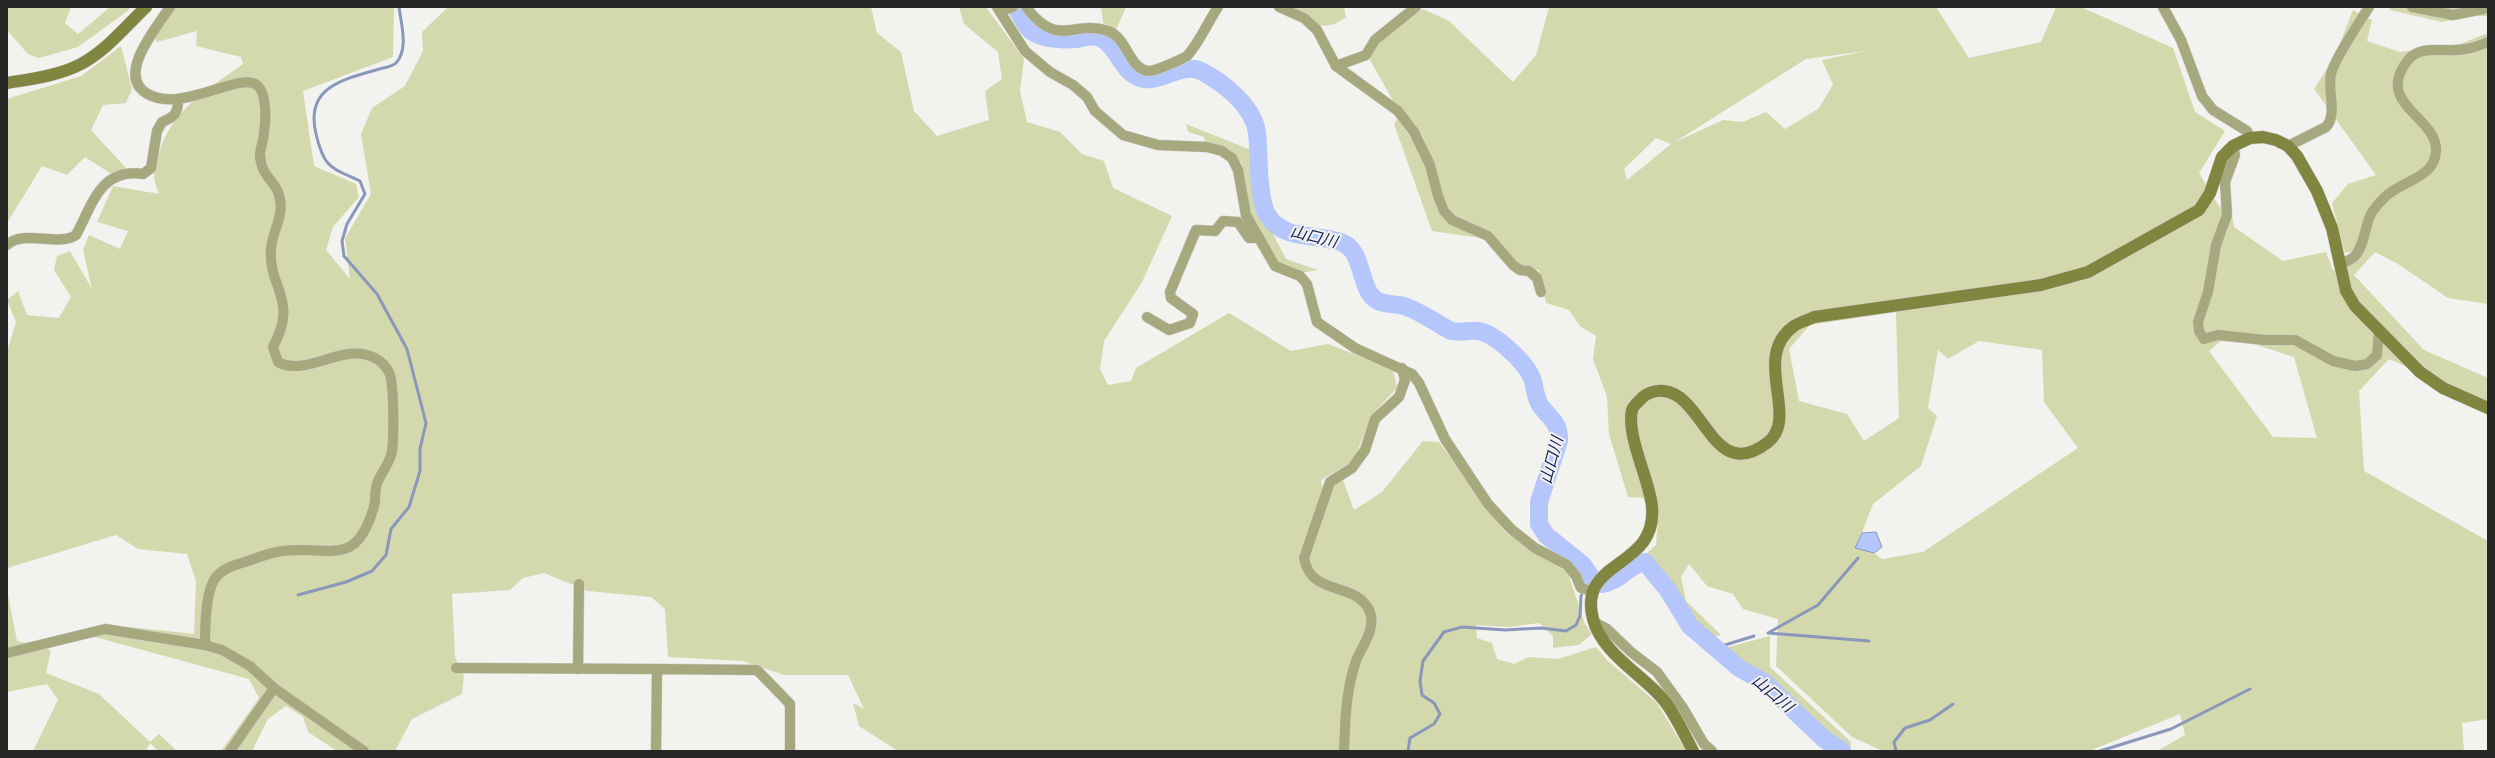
<svg xmlns="http://www.w3.org/2000/svg" width="2495" height="758" viewBox="0 0 2495 758" font-family="Cabin,'Noto Sans JP',sans-serif">
	<rect width="100%" height="100%" fill="#f2f2ef"/>
	<g fill="#d4d8ad" fill-rule="evenodd">
		<polygon points="7,7 71,7 65,23 78,34 110,7 129,7 129,10 78,47 39,58 28,54 7,30"/>
		<path d="M 172,7 L 394,7 L 393,57 L 303,91 L 314,166 L 356,184 L 359,197 L 333,227 L 326,250 L 350,279 L 345,238 L 371,194 L 361,134 L 372,108 L 405,86 L 423,51 L 422,32 L 448,7 L 871,7 L 877,33 L 901,52 L 914,111 L 937,136 L 989,120 L 985,91 L 1002,79 L 998,52 L 964,24 L 959,7 L 986,7 L 1024,59 L 1020,91 L 1027,122 L 1060,132 L 1082,154 L 1104,161 L 1113,188 L 1172,216 L 1142,282 L 1104,341 L 1100,369 L 1108,385 L 1131,381 L 1136,368 L 1229,313 L 1291,351 L 1328,344 L 1393,369 L 1397,388 L 1371,416 L 1354,460 L 1321,480 L 1323,490 L 1343,480 L 1354,510 L 1382,492 L 1423,441 L 1439,442 L 1506,533 L 1568,573 L 1585,624 L 1592,634 L 1579,645 L 1553,648 L 1553,636 L 1539,623 L 1508,627 L 1476,625 L 1477,638 L 1492,643 L 1497,659 L 1514,664 L 1529,657 L 1558,659 L 1596,647 L 1608,661 L 1657,703 L 1686,751 L 898,751 L 859,726 L 853,703 L 864,709 L 848,675 L 784,675 L 743,661 L 668,657 L 665,609 L 651,597 L 588,591 L 544,573 L 523,578 L 510,590 L 452,594 L 455,657 L 464,676 L 462,694 L 412,719 L 395,751 L 337,751 L 308,732 L 303,717 L 286,706 L 268,719 L 252,751 L 221,751 L 259,698 L 249,679 L 95,637 L 102,624 L 194,634 L 196,581 L 187,554 L 138,549 L 116,535 L 7,568 L 7,352 L 16,322 L 7,300 L 18,291 L 27,315 L 59,318 L 71,297 L 54,270 L 57,256 L 70,251 L 92,289 L 83,250 L 89,235 L 120,249 L 128,231 L 97,222 L 113,186 L 159,194 C 151,174 154,173 159,153 C 173,108 207,90 243,64 L 241,57 L 196,46 L 197,31 L 157,42 L 150,28 Z"/>
		<polygon points="1101,7 1126,7 1116,30 1103,23"/>
		<path d="M 1285,7 L 1344,7 L 1346,17 C 1322,36 1308,20 1285,7 Z"/>
		<path d="M 1549,7 L 1936,7 L 1969,58 L 2041,42 L 2056,7 L 2081,7 L 2173,48 L 2195,112 L 2225,131 L 2199,173 L 2220,208 L 2227,187 L 2234,227 L 2283,261 L 2326,252 L 2333,271 L 2362,250 L 2345,253 L 2332,203 L 2348,184 L 2376,175 L 2314,89 L 2335,56 L 2353,10 L 2372,20 L 2367,41 L 2400,52 L 2460,44 L 2488,33 L 2488,304 L 2448,298 L 2398,264 L 2375,252 L 2354,275 L 2424,350 L 2488,378 L 2488,402 L 2389,359 L 2359,391 L 2364,471 L 2488,541 L 2488,719 L 2462,723 L 2464,751 L 2157,751 L 2185,735 L 2180,714 L 2089,751 L 1883,751 L 1852,737 L 1776,666 L 1778,619 L 1743,609 L 1733,594 L 1707,586 L 1689,564 L 1681,577 L 1686,601 L 1721,635 L 1710,637 L 1693,624 L 1672,586 L 1645,555 L 1656,545 L 1658,522 L 1643,498 L 1628,497 L 1609,434 L 1607,397 L 1593,359 L 1596,336 L 1580,326 L 1569,310 L 1546,303 L 1539,270 L 1519,267 L 1453,215 L 1444,198 L 1423,136 L 1392,99 L 1370,60 L 1379,41 L 1423,9 L 1449,21 L 1513,82 L 1536,55 ZM 1866,51 L 1822,60 L 1833,85 L 1818,109 L 1785,129 L 1766,112 L 1743,122 L 1723,120 L 1675,142 L 1806,59 ZM 1656,138 L 1671,144 L 1627,180 L 1624,169 ZM 1896,312 L 1899,418 L 1864,441 L 1847,414 L 1799,401 L 1789,349 L 1810,325 ZM 1979,341 L 2042,350 L 2044,402 L 2078,448 L 1923,552 L 1882,559 L 1874,553 L 1856,548 L 1873,504 L 1921,466 L 1937,416 L 1928,408 L 1938,350 L 1948,359 ZM 2221,341 L 2251,343 L 2294,357 L 2317,438 L 2273,437 L 2209,351 Z"/>
		<polygon points="2390,7 2488,7 2488,16 2473,16 2442,22 2390,10"/>
		<polygon points="121,46 132,89 126,103 103,105 91,130 126,168 113,175 85,157 67,175 42,166 7,223 7,99 81,76"/>
		<polygon points="1398,118 1422,156 1434,198 1446,221 1481,238 1432,231 1394,124"/>
		<path d="M 1186,124 L 1251,150 C 1255,179 1253,211 1278,230 L 1273,234 L 1286,259 L 1318,270 L 1301,273 L 1278,263 L 1249,210 L 1242,163 L 1229,150 L 1205,143 L 1204,137 L 1188,132 Z"/>
		<polygon points="7,590 17,641 51,650 46,673 99,694 150,742 159,734 177,751 158,751 150,743 146,751 33,751 58,700 47,684 7,692"/>
		<polygon points="1770,636 1770,667 1851,742 1851,749 1830,736 1772,680 1725,648"/>
	</g>
	<polygon fill="#b4c6fb" stroke="#8a97bb" points="1876,532 1882,547 1874,553 1855,548 1862,533"/>
	<g fill="none" stroke-linecap="round" stroke-linejoin="round">
		<g stroke="#8a97bb" stroke-width="3">
			<polyline points="1858,558 1818,605 1768,633 1869,641"/>
			<path d="M 298,595 L 346,582 L 372,571 L 386,555 L 391,529 L 409,507 L 420,471 L 420,449 L 426,423 L 407,349 L 377,294 L 344,256 L 342,241 L 347,224 L 365,194 L 360,181 C 330,167 324,168 316,134 C 305,88 341,80 376,70 C 382,68 392,67 396,63 C 409,49 401,24 399,7"/>
			<polyline points="1713,645 1725,645 1754,636"/>
			<polyline points="1408,751 1410,738 1434,724 1440,714 1434,703 1422,695 1420,681 1423,661 1444,632 1462,627 1505,630 1541,628 1566,631 1576,625 1580,616 1581,596 1587,581 1587,573"/>
			<polyline points="1896,751 1894,742 1905,728 1930,720 1953,704"/>
			<polyline points="2100,751 2171,729 2250,689"/>
		</g>
		<g stroke="#b4c6fb" stroke-width="18">
			<path d="M 1016,7 C 1020,14 1025,26 1031,31 C 1043,39 1063,40 1077,39 C 1083,38 1092,35 1098,37 C 1118,44 1122,75 1143,79 C 1163,82 1183,61 1203,72 C 1225,84 1254,107 1257,133 C 1259,150 1258,166 1260,183 C 1261,194 1262,206 1268,216 C 1285,242 1319,233 1343,243 C 1361,251 1360,279 1370,294 C 1378,306 1392,303 1404,306 C 1420,311 1436,323 1451,331 C 1461,333 1469,330 1478,331 C 1495,333 1526,363 1532,378 C 1535,386 1535,397 1540,405 C 1549,418 1560,422 1559,441 L 1539,502 L 1539,524 L 1546,535 L 1583,565 L 1591,577"/>
			<path d="M 1602,584 C 1619,582 1629,564 1645,562 L 1668,590 L 1690,626 L 1739,668 L 1764,682 L 1824,739 L 1842,751"/>
		</g>
		<defs>
			<g id="street">
				<path d="M 170,7 C 158,26 116,74 146,93 C 180,115 239,71 257,85 C 267,93 266,120 264,132 C 264,140 260,148 260,155 C 261,177 275,180 279,195 C 285,215 273,229 271,248 C 268,289 299,299 273,347 L 278,362 C 307,378 343,341 375,358 C 381,361 388,368 390,375 C 394,388 394,437 392,451 C 390,464 381,472 377,484 C 375,489 375,496 375,502 C 372,516 364,538 351,546 C 338,554 318,550 303,550 C 281,550 272,552 251,560 C 240,564 226,566 218,575 C 205,587 205,627 205,645"/>
				<polyline points="997,7 1025,51 1050,72 1073,85 1087,97 1095,111 1123,135 1158,145 1207,147 1222,151 1232,158 1238,170 1246,215 1275,266 1300,276 1307,284 1317,322 1355,348 1412,374 1419,383 1445,439 1488,504 1511,529 1535,548 1567,565 1576,576 1581,588 1592,591"/>
				<path d="M 1026,7 C 1059,50 1073,19 1108,31 C 1123,37 1125,51 1135,63 C 1139,68 1144,71 1150,71 C 1155,71 1183,59 1187,56 C 1199,43 1208,22 1218,7"/>
				<polyline points="1279,7 1304,18 1317,30 1336,66 1398,111 1414,132 1430,165 1438,196 1444,211 1452,220 1488,236 1513,265 1520,270 1529,271 1537,278 1541,292"/>
				<polyline points="2163,7 2181,40 2202,96 2213,110 2247,131 2250,138"/>
				<polyline points="2412,7 2453,15 2488,8"/>
				<polyline points="1001,11 1013,7"/>
				<polyline points="1336,66 1366,55 1375,40 1416,7"/>
				<polyline points="2233,146 2235,155 2225,182 2227,215 2216,245 2208,292 2198,322 2199,331 2204,339 2218,335 2265,340 2295,340 2333,361 2355,366 2367,364 2377,355 2379,331"/>
				<path d="M 2288,146 L 2326,127 C 2338,114 2327,90 2331,74 C 2334,60 2360,21 2369,7"/>
				<path d="M 7,245 C 23,229 59,247 76,235 C 93,204 100,168 143,174 L 151,168 L 157,131 L 162,122 C 174,117 178,114 178,100"/>
				<path d="M 2339,264 C 2345,262 2350,261 2355,256 C 2364,246 2365,226 2371,214 C 2374,208 2380,202 2384,198 C 2399,181 2435,179 2436,151 C 2438,117 2373,104 2408,60 C 2419,46 2440,51 2456,50 C 2466,50 2479,46 2488,42"/>
				<polyline points="1147,317 1169,330 1190,323 1193,314 1171,298 1170,292 1196,230 1215,231 1223,221 1238,222 1249,238 1259,238"/>
				<polyline points="1594,622 1607,629 1631,652 1657,672 1683,708 1704,744 1712,751"/>
				<polyline points="7,653 105,629 205,645 222,650 250,666 274,688 364,751"/>
				<polyline points="456,668 657,669"/>
				<polyline points="578,669 579,584"/>
				<polyline points="230,751 274,688"/>
				<polyline points="656,751 657,669 757,670 790,704 790,751"/>
				<path d="M 1344,751 C 1345,722 1346,689 1356,661 C 1362,646 1376,629 1370,612 C 1357,580 1311,598 1304,558 L 1330,482 L 1352,468 L 1365,450 L 1375,419 L 1399,397 L 1405,380 L 1402,368"/>
			</g>
			<g id="secondary">
				<path d="M 7,83 C 30,79 57,76 79,65 C 105,52 125,27 146,7"/>
				<path d="M 1693,751 C 1684,734 1675,713 1662,698 C 1640,673 1602,653 1593,619 C 1577,558 1658,570 1652,506 C 1649,479 1626,435 1632,410 C 1633,406 1638,402 1641,399 C 1646,393 1656,390 1664,391 C 1704,395 1713,484 1767,443 C 1801,418 1750,357 1794,326 C 1800,322 1808,320 1814,317 L 2041,285 L 2088,272 L 2199,210 L 2210,193 L 2222,157 L 2233,146 L 2250,138 L 2263,137 L 2276,140 L 2288,146 L 2297,156 L 2317,191 L 2332,228 L 2346,291 L 2355,306 L 2420,372 L 2443,388 L 2488,408"/>
			</g>
		</defs>
		<use href="#street" stroke="#cdcecb" stroke-width="11"/>
		<use href="#secondary" stroke="#cdcecb" stroke-width="13"/>
		<use href="#street" stroke="#a5a97d" stroke-width="10"/>
		<use href="#secondary" stroke="#808540" stroke-width="12"/>
	</g>
	<g text-anchor="middle" stroke-width="4" stroke-linejoin="round" paint-order="stroke">
		<g font-size="16" font-style="italic" fill="#17225d" stroke="#f2f2ef">
			<text transform="translate(1314 236) rotate(14)" y="6">山口川</text>
			<text transform="translate(1551 460) rotate(-75)" y="6">山口川</text>
			<text transform="translate(1773 693) rotate(40)" y="6">山口川</text>
		</g>
	</g>
	<rect width="2495" height="758" fill="none" stroke="#272826" stroke-width="16"/>
</svg>
